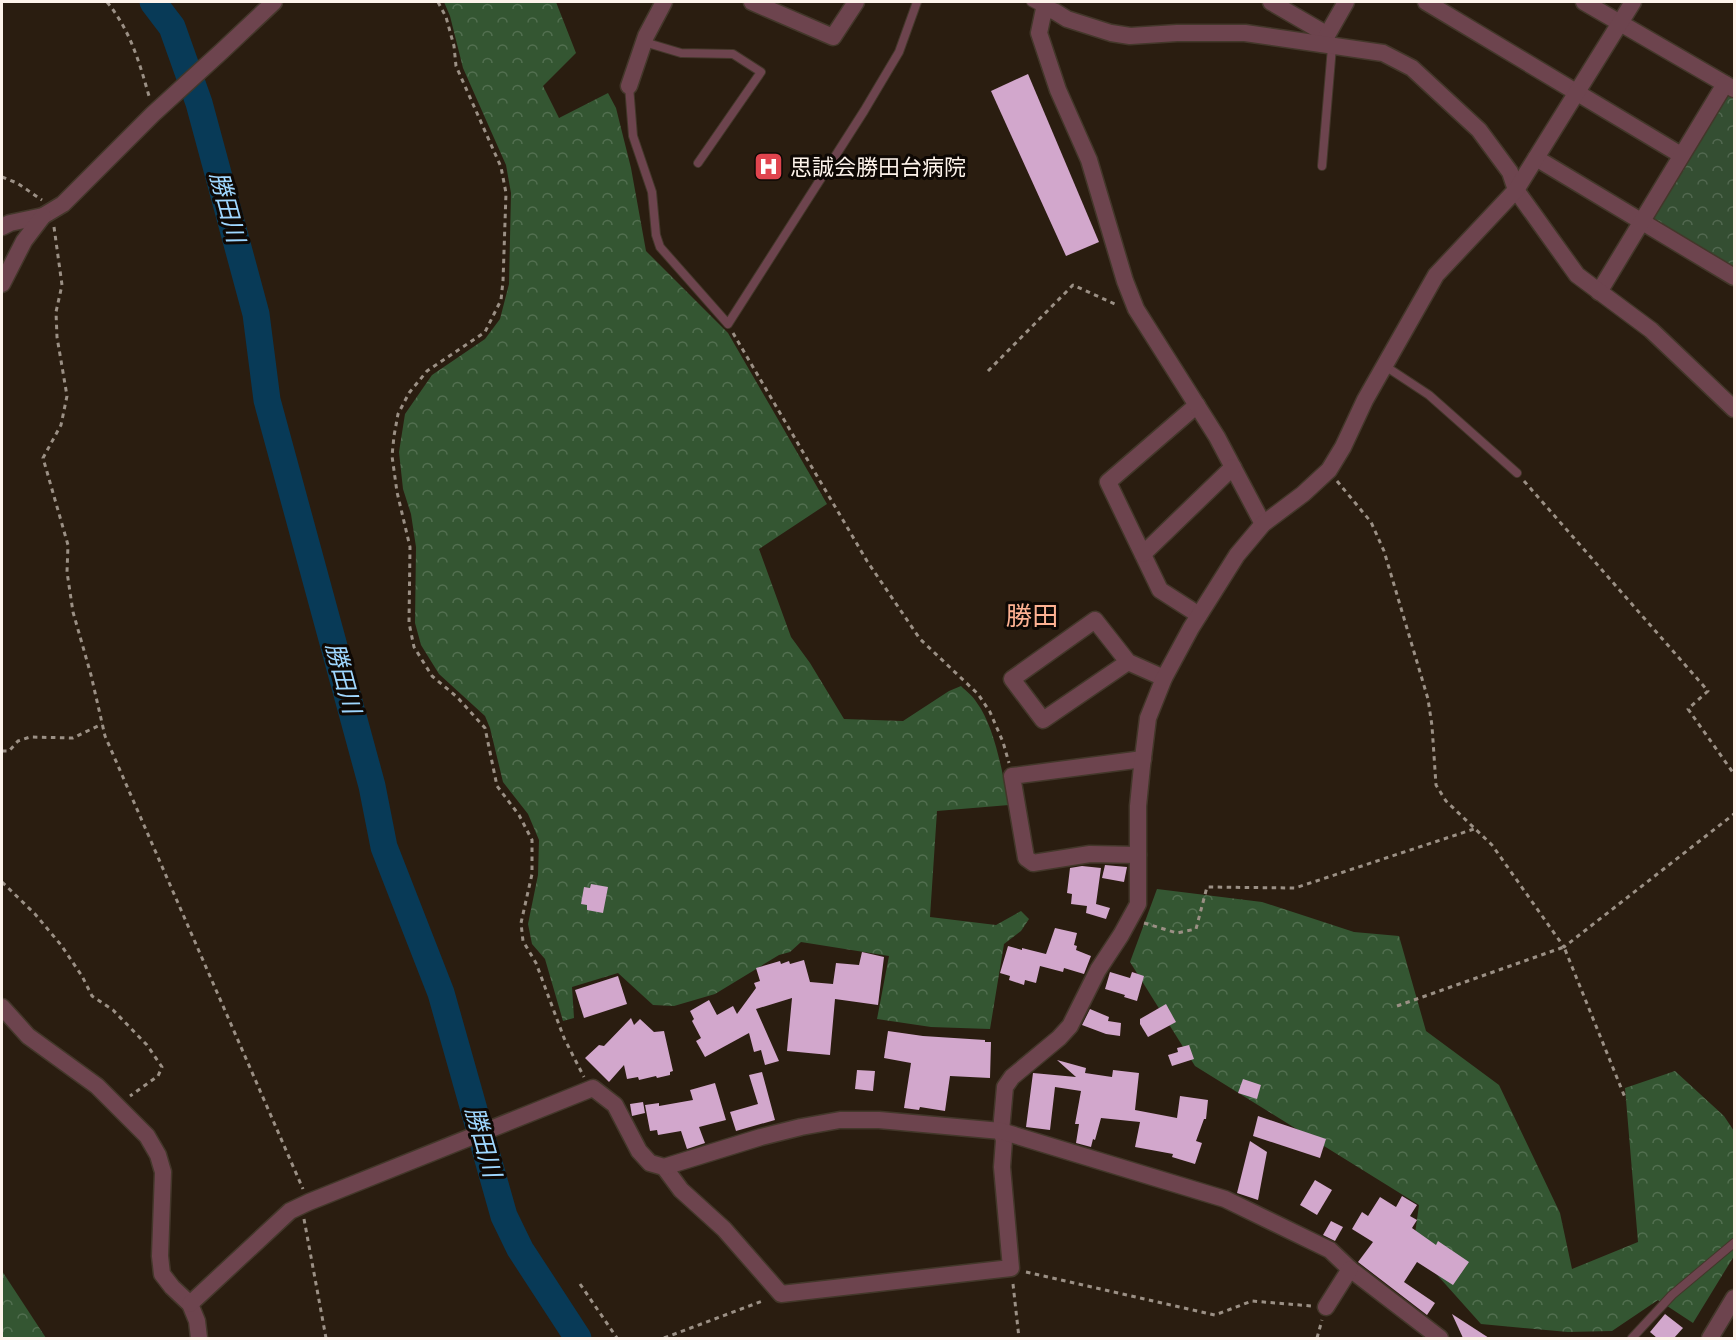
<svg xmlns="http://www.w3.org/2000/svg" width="1736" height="1340" viewBox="0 0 1736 1340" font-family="'Titillium Web','Noto Sans JP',sans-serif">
	<defs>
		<pattern id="forest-crowns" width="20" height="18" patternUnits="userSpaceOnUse" patternTransform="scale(1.5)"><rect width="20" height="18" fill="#345632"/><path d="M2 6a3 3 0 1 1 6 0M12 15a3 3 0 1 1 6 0" fill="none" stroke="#526f50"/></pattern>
		<pattern id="park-crowns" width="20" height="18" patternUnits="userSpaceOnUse" patternTransform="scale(1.5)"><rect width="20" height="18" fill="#344e32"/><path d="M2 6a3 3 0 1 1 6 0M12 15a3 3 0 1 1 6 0" fill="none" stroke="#526850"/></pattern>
	</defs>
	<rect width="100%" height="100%" fill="#2a1d10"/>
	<g fill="url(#forest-crowns)">
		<path d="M 444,2 L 556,2 L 576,53 L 543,86 L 559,118 L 608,93 L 616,108 L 631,168 L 646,251 L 728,333 L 827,504 L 759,549 L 791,637 L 810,663 L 844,719 L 903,721 L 949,691 L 961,686 C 966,691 973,696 977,703 C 995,727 1003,776 1009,805 L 937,811 L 930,917 L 996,925 L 1021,911 L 1029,919 L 1021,931 L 1004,944 L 990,1029 L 931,1027 L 877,1019 L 889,956 L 801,942 L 790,952 L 779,955 L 715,994 L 674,1006 L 653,1005 L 618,973 L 572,987 L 574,1018 L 563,1021 L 545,959 L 532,944 L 528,924 L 538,875 L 539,840 L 528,814 L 503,782 L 490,728 L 485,716 L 439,674 L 421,645 L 415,623 L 416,547 L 411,514 L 403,489 L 399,452 L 405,414 L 432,375 L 485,339 L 500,319 L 509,284 L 511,193 L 506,165 L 463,68 L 450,16 Z"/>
		<polygon points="1157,889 1262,902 1354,932 1399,936 1426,1031 1499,1085 1560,1213 1572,1269 1638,1242 1625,1088 1675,1071 1724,1116 1734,1131 1734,1256 1693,1323 1658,1300 1612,1331 1568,1332 1481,1324 1413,1248 1419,1205 1195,1066 1130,962"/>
		<polygon points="2,1271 46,1338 2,1338"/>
	</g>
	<polygon fill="url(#park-crowns)" points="1727,89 1734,94 1734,270 1649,218"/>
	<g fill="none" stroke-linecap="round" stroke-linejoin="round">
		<polyline stroke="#083a57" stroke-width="27" points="153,2 172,27 199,103 256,314 267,400 372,786 384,847 441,993 504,1216 520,1249 578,1338"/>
	</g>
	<g fill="#d2a7cc">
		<polygon points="1028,74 1099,242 1066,256 991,91"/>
		<polygon points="1105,865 1127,867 1124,882 1102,878"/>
		<polygon points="1082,866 1101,868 1096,904 1110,908 1106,919 1086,913 1087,906 1071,904 1072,894 1067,893 1070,868"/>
		<polygon points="591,884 608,887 603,913 587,910 587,905 581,904 584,887 590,888"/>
		<polygon points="1055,928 1077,933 1074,945 1077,946 1076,950 1091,956 1084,974 1064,968 1063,972 1040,966 1036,983 1025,980 1024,985 1009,980 1010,976 1000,973 1008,946 1022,950 1022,948 1046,954"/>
		<polygon points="862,952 884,957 878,1005 835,999 830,1055 787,1051 792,998 756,1009 779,1061 765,1065 761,1050 754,1052 749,1033 705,1057 696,1041 701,1038 692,1021 694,1019 690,1011 709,1000 717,1015 733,1006 737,1014 756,988 754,983 760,981 756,968 780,961 781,964 789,961 790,964 804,960 810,982 833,984 836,963 859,965"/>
		<polygon points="1110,972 1130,978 1132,972 1144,976 1137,1001 1124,997 1125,995 1105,989"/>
		<polygon points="618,976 627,1004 584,1018 575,990"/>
		<polygon points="1166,1004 1176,1022 1148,1037 1140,1024 1140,1019"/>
		<polygon points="1090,1009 1109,1017 1108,1021 1121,1023 1120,1036 1106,1034 1082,1025"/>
		<polygon points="631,1018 634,1025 640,1019 654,1032 664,1031 673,1071 670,1072 670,1075 657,1078 656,1076 639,1080 638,1077 627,1079 624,1065 609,1082 585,1058 599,1045 604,1046"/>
		<polygon points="888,1031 923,1036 985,1040 985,1042 991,1042 990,1078 950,1076 945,1111 920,1107 919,1110 904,1108 911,1063 884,1058"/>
		<polygon points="1189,1045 1194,1059 1172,1066 1168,1055 1178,1052 1177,1048"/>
		<polygon points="1057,1060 1086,1068 1085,1073 1112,1077 1113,1070 1139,1073 1135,1110 1177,1118 1180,1096 1208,1100 1206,1119 1204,1119 1196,1141 1202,1143 1195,1164 1172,1157 1173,1154 1135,1147 1140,1122 1101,1118 1095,1140 1093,1139 1091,1147 1076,1143 1079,1124 1075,1124 1081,1091 1055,1087 1050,1130 1026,1127 1033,1073 1076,1077"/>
		<polygon points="857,1070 875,1071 873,1091 855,1089"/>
		<polygon points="762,1072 775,1120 736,1131 730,1112 758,1104 749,1075"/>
		<polygon points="1243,1079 1261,1085 1257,1099 1238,1093"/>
		<polygon points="715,1083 726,1120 699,1127 705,1143 687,1149 681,1131 658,1135 657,1130 650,1131 645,1105 659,1103 659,1106 693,1100 690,1090"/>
		<polygon points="643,1102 645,1113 632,1116 630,1104"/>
		<polygon points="1258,1116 1326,1139 1320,1158 1253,1136"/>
		<polygon points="1250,1141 1267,1152 1258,1200 1237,1193"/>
		<polygon points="1315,1180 1332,1190 1317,1215 1300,1205"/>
		<polygon points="1402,1196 1417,1205 1410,1216 1417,1220 1412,1228 1436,1245 1438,1241 1469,1262 1453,1285 1417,1262 1404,1282 1435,1303 1427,1315 1358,1262 1373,1242 1352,1229 1362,1212 1368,1216 1380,1197 1396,1207"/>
		<polygon points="1331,1221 1343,1227 1335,1241 1323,1235"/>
		<polygon points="1452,1314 1489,1338 1463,1338"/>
		<polygon points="1665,1314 1683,1328 1674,1338 1657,1338 1650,1332"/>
	</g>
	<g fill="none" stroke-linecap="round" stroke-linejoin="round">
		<defs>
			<g id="service">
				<polyline points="1031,2 1044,9"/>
				<polyline points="644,42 681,53 733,54 761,72 698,163"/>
				<polyline points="629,86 633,136 652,192 656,235 660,247 728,324 864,111 899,52 917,2"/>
				<polyline points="1322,166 1332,47"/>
				<polyline points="1385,366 1429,395 1517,473"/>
				<polyline points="1632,1338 1672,1295 1734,1243"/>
			</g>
			<g id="minor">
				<polyline points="752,2 833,37 856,2"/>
				<polyline points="1271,2 1326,34"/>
				<polyline points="1426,2 1681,155"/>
				<polyline points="1584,2 1734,89"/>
				<polyline points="1322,44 1346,2"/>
				<polyline points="629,86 646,36 664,2"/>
				<polyline points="1536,158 1734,277"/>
				<polyline points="2,227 10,223 43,216 63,204 153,114 222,51 274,2"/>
				<polyline points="2,284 24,241 43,216"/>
				<polyline points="1599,292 1725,84"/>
				<polyline points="1197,405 1108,482 1160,590 1199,615"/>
				<polyline points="1263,524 1217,437 1136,309 1125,281 1089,160 1058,90 1039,33 1044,9 1054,11 1067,19 1111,33 1130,36 1177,33 1245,33 1383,53 1412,68 1479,130 1510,172 1516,190 1577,275 1651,330 1734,409"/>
				<polyline points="1143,554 1233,467"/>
				<polyline points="1128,662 1043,720 1012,679 1095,620 1128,662 1164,678"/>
				<polyline points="1138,855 1090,854 1033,863 1026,858 1012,776 1143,759"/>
				<polyline points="2,1007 28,1036 97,1086 147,1136 158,1155 163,1172 160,1256 162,1274 172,1287 190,1304 197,1321 199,1338"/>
				<polyline points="664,1167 681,1190 724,1229 781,1294 1011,1268 1002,1167 1004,1140 1001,1131 1005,1087 1012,1077 1059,1038 1070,1026 1098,970 1121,935 1138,904 1138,806 1142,766 1148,718 1164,678 1191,628 1237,555 1263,524 1303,494 1329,470 1343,447 1365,400 1436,275 1516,190 1633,2"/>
				<polyline points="190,1304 290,1211 309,1202 593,1088 615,1105 639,1151 650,1163 664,1167 761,1137 801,1127 840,1120 879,1120 1001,1131 1225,1199 1330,1250 1350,1269 1440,1338"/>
				<polyline points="1326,1307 1350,1269"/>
				<polyline points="1710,1338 1734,1298"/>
			</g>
		</defs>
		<use href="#service" stroke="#43372a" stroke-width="10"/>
		<use href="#minor" stroke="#43372a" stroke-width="19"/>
		<g stroke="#9b9085" stroke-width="3" stroke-dasharray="4.5 4.5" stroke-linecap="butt">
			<path d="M 107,2 C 130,30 139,61 149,96"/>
			<polyline points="438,2 446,17 454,46 456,66 501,167 506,193 503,281 501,300 485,332 427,371 409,393 398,414 394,436 392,456 397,492 410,547 409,623 414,647 432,676 457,697 485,728 497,786 519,815 532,840 532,874 521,923 523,941 536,963 564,1038 584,1077"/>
			<polyline points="2,177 17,183 42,200"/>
			<polyline points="54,227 62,285 56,312 57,337 67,396 61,425 43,458 68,545 67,572 73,612 91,675 105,736 303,1189"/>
			<polyline points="733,333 867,561 920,639 978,694 990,712 1003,742 1009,763"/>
			<polyline points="988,371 1073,285 1117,305"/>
			<polyline points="1337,481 1371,522 1384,551 1428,699 1432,726 1436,785 1446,801 1492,845 1564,947 1734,814"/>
			<polyline points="1524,481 1708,691 1688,709 1734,774"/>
			<polyline points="2,751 9,751 18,741 30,737 73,738 102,724"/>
			<polyline points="2,882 35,914 61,945 82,976 92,996 113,1010 147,1045 162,1067 158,1076 130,1096"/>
			<polyline points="1144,923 1177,933 1196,929 1207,887 1295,888 1474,829"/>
			<polyline points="1397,1006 1564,947 1626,1100"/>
			<polyline points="304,1219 326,1338"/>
			<polyline points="1026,1272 1215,1315 1252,1301 1312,1306"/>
			<polyline points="580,1284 617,1338"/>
			<polyline points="1013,1284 1019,1338"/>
			<polyline points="664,1338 765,1300"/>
			<polyline points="1317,1338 1322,1320"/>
		</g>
		<use href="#service" stroke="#6d444e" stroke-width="8"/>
		<use href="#minor" stroke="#6d444e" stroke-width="16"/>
	</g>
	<defs>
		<symbol id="hospital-square" viewBox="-11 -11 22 22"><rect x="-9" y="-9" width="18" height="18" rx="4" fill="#e0444e" stroke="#0e0804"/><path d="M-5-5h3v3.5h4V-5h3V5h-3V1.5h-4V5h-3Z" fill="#fff"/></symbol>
	</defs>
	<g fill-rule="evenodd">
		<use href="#hospital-square" x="752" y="150" width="33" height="33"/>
	</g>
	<g text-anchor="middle" stroke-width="6" stroke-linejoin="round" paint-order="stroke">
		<g font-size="22" fill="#fdf3eb" stroke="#0e0804" text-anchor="start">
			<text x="790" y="175">思誠会勝田台病院</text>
		</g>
		<g font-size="24" font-style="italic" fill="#9fd7ff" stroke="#0e0804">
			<text transform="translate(227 207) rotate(75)" y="8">勝田川</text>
			<text transform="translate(343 678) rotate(75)" y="8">勝田川</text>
			<text transform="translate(483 1142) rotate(74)" y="8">勝田川</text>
		</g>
		<g font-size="26" fill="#feb192" stroke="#0e0804">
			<text x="1032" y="625">勝田</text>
		</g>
	</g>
	<rect width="1736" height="1340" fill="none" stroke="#fdf3eb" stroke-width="6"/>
</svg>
